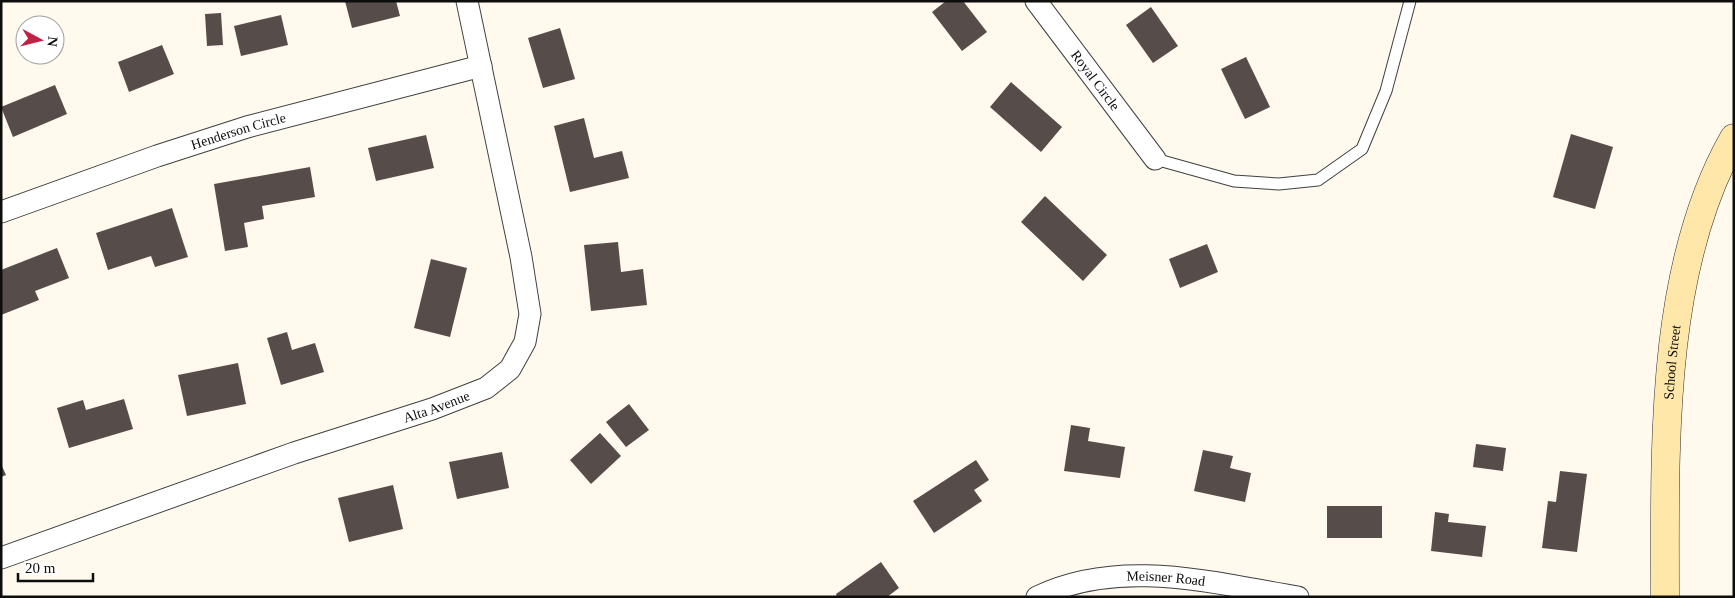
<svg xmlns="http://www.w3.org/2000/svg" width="1735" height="598" viewBox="0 0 1735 598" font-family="Georgia,serif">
	<rect width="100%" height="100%" fill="#fff9ee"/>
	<g fill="#564c49">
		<polygon points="345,1 396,1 400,16 352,28"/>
		<polygon points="946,1 963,1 987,32 962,51 932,12"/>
		<polygon points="1151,7 1178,46 1153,63 1126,25"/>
		<polygon points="221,13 223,45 207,46 205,14"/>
		<polygon points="281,15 288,45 241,56 234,26"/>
		<polygon points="560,28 575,79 543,88 528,38"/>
		<polygon points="162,45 174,74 129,92 118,62"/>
		<polygon points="1246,57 1270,107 1245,119 1221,69"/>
		<polygon points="1011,82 1062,127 1041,152 990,107"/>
		<polygon points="55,85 67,114 13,137 1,107"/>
		<polygon points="584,118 594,158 622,151 629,178 570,192 554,126"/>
		<polygon points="1571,134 1613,147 1595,209 1553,197"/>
		<polygon points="426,135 434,168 376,181 368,148"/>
		<polygon points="310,167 315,197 262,206 264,219 244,223 248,247 225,251 214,184"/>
		<polygon points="1045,196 1107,255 1083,281 1021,222"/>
		<polygon points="172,208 188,257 155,267 151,256 108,270 96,233"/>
		<polygon points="618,242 621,272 643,269 647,305 591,311 584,245"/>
		<polygon points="1207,244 1218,272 1180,288 1169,259"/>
		<polygon points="57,248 69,278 35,291 39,300 1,315 1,270"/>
		<polygon points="431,259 467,268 450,337 414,328"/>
		<polygon points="287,332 292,350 315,343 324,372 281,385 267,338"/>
		<polygon points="238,363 246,404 187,416 178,375"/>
		<polygon points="124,399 133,429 69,448 57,408 83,400 86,410"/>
		<polygon points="629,404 649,430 626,447 606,422"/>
		<polygon points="1071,425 1090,428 1088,441 1125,447 1120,478 1064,471"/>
		<polygon points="600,433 621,456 591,484 570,460"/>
		<polygon points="1476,444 1506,448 1503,471 1473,467"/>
		<polygon points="1203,450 1233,456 1230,468 1251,473 1245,502 1194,491"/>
		<polygon points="502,452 509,488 457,499 449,462"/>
		<polygon points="976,460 989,480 974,490 982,501 934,533 913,501"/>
		<polygon points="1,464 6,475 1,477"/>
		<polygon points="1560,471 1587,474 1577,552 1542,548 1548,501 1556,502"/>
		<polygon points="393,485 403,529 349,542 338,498"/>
		<rect x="1327" y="506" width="55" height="32"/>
		<polygon points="1435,512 1449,514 1448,522 1486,526 1482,557 1431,551"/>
		<polygon points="881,562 899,588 887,597 837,597 836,594"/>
	</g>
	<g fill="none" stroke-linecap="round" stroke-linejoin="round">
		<defs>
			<polyline id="lane" points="1155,159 1234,181 1279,184 1318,180 1362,149 1386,91 1410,1"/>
			<g id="street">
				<path id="s1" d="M 1036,1 L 1155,159"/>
				<path id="s2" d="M 1,212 L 157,156 L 247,127 L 481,66"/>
				<path id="s3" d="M 1,558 L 294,453 L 432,409 L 486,388 L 510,369 L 525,342 L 530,314 L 521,257 L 467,1"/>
				<path id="s4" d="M 1037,597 C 1120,557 1212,583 1298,597"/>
			</g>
			<g id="secondary">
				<path id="s5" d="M 1665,597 C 1665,450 1659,269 1734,138"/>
			</g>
		</defs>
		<use href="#lane" stroke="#404040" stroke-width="13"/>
		<use href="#street" stroke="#404040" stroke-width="23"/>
		<use href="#secondary" stroke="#2f2f2f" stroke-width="29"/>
		<use href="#lane" stroke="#fff" stroke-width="11"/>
		<use href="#street" stroke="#fff" stroke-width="21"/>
		<use href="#secondary" stroke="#ffe7a9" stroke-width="28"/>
	</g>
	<g text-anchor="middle" stroke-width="5" stroke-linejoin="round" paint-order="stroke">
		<g font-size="14" fill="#0d0d0d" stroke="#fff">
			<text dy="5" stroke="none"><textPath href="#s1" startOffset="99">Royal Circle</textPath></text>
			<text dy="5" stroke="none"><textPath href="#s2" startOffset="251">Henderson Circle</textPath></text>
			<text dy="5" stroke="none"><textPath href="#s5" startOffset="235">School Street</textPath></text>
			<text dy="5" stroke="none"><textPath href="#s3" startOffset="461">Alta Avenue</textPath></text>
			<text dy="5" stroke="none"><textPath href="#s4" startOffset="132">Meisner Road</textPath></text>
		</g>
	</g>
	<rect width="1735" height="598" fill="none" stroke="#0d0d0d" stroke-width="5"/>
	<g transform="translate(40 40) rotate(97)"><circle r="24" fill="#ffffff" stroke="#9e9e9e"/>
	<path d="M0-4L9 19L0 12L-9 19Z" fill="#c22144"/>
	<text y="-8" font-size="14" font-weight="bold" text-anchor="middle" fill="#0d0d0d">N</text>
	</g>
	<path d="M18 573v8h75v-8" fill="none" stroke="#0d0d0d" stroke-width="2.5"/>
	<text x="25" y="573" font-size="15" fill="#0d0d0d" stroke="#ffffff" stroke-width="4" paint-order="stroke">20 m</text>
</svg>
